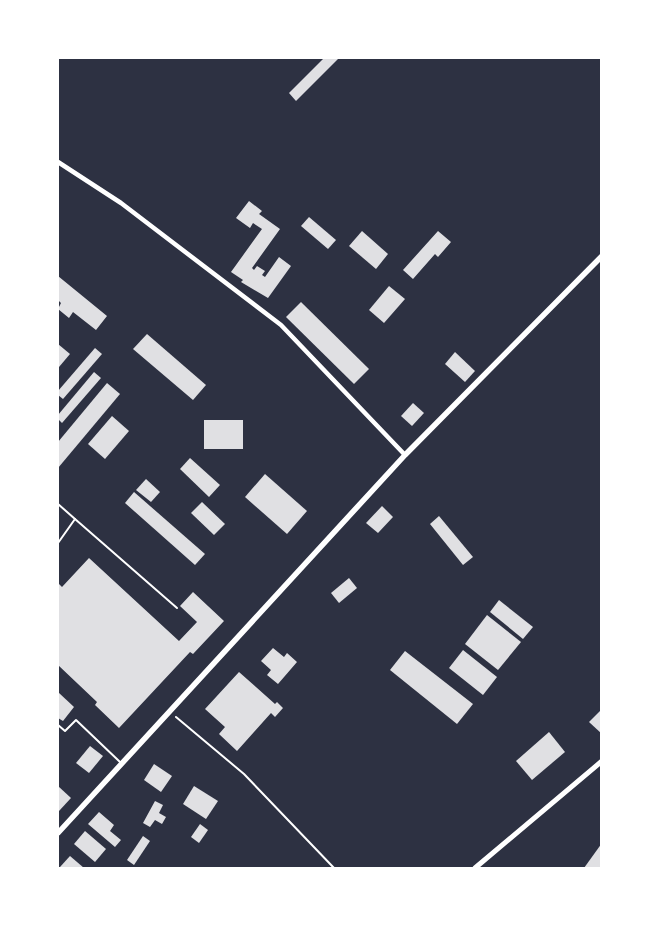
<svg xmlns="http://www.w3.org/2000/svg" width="659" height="926" viewBox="0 0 659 926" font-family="'Work Sans',sans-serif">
	<rect width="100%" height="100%" fill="#2d3142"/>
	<g fill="#e0e0e3">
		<polygon points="324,58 339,58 296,101 289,93"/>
		<polygon points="249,201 262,211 259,214 280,229 252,268 254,270 257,266 265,271 262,275 265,277 279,257 291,266 268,298 241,282 243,280 231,272 262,229 253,223 250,228 236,218"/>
		<polygon points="309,217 336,240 328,249 301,226"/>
		<polygon points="362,231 388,254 376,269 349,246"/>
		<polygon points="438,231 451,242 438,257 435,254 413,279 403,270"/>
		<polygon points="58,276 107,316 96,330 73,312 69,318 58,309 61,303 58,300"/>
		<polygon points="389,286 405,299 384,323 369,310"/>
		<polygon points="301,302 369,369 354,384 286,317"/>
		<polygon points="147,334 206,385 193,400 133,349"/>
		<polygon points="58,344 70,354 59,367 58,366"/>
		<polygon points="95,348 102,354 63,399 58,395 58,391"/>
		<polygon points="455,352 475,371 465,382 445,364"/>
		<polygon points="94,372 101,378 62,423 58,419 58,415"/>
		<polygon points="107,383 120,394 58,468 58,442"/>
		<polygon points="413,403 424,413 412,426 401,416"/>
		<polygon points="112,416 129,431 105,459 88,444"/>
		<rect x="204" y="420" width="39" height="29"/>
		<polygon points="190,458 220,485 209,497 180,469"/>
		<polygon points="265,474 307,511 287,534 245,497"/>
		<polygon points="146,479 160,492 151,502 136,490"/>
		<polygon points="134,492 205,554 195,565 125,503"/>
		<polygon points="202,502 225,524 214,535 191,513"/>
		<polygon points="382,506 393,517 378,533 366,523"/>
		<polygon points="439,516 473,557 463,565 430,524"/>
		<polygon points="89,558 179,641 197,622 180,606 193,592 224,621 193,654 190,652 119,728 95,705 97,702 58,665 58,583 62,587"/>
		<polygon points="349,578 357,588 339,603 331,593"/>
		<polygon points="499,600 533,627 523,639 490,612"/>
		<polygon points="487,615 521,642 498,670 465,644"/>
		<polygon points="273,648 284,657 287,653 297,662 278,684 267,675 271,670 261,661"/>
		<polygon points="463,650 497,677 483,695 449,668"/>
		<polygon points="405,651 473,704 457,724 390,670"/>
		<polygon points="239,672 275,704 277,702 283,708 275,717 271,713 237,751 219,734 225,727 205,709"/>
		<polygon points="58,692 74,707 63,721 58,718"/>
		<polygon points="602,709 602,734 589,722"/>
		<polygon points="549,732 565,752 532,780 516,761"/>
		<polygon points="90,746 103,756 89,773 76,763"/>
		<polygon points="154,764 172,776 161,792 144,780"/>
		<polygon points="58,786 71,798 59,811 58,810"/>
		<polygon points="194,786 218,801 206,819 183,804"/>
		<polygon points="155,801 163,805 159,813 166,817 162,824 155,820 150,827 143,823"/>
		<polygon points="99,812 114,825 110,831 121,840 115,847 88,824"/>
		<polygon points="200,824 208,830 199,843 191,837"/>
		<polygon points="85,831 106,849 95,862 74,844"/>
		<polygon points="143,836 150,841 134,865 127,860"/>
		<polygon points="602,843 602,868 584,868"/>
		<polygon points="70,856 84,868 63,868 60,867"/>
	</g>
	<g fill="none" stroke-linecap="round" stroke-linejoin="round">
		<polyline stroke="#fff" stroke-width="2" points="176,717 244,774 334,868"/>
		<g stroke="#fff" stroke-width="2">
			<polyline points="58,504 75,519 58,543"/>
			<polyline points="75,519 177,608"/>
			<polyline points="58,725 65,731 76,720 120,762"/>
		</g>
		<polyline stroke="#fff" stroke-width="4.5" points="58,162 121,203 281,325 405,455"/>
		<polyline stroke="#fff" stroke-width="5" points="475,868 602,761"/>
		<polyline stroke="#fff" stroke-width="5.5" points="58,833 405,455 602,256"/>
	</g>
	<rect width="659" height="926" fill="none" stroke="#ffffff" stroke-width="118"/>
</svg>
